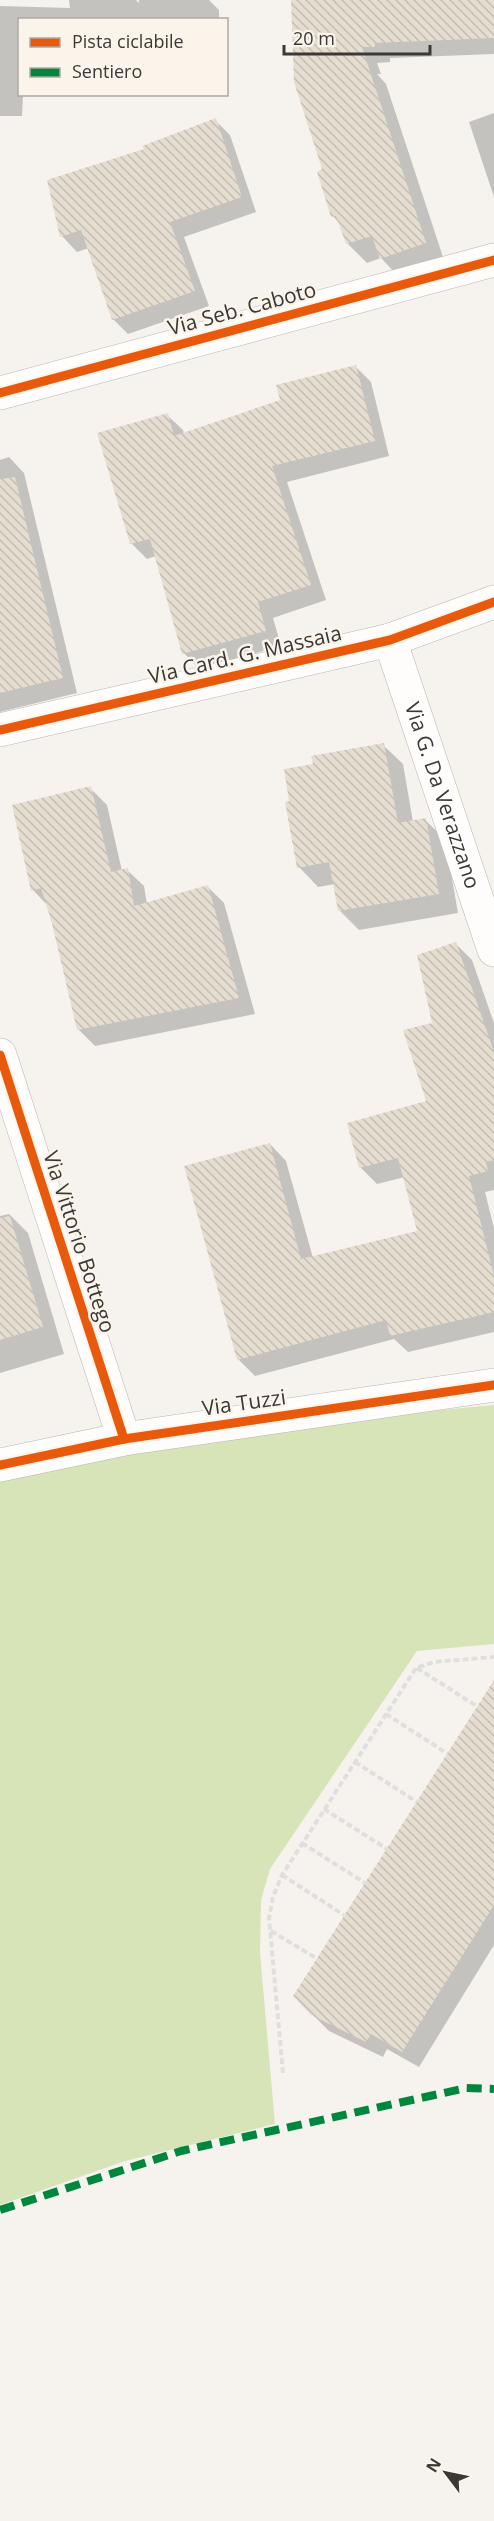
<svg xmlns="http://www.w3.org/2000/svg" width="494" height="2521" viewBox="0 0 494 2521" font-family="'Open Sans',sans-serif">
	<defs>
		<pattern id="building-back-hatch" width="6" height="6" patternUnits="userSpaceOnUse" patternTransform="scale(1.5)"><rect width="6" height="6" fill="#e6ddd1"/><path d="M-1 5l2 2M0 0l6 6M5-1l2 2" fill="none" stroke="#c6beb4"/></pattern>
	</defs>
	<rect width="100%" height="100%" fill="#f6f3ee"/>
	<polygon fill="#d6e4b7" points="494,1405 494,1644 417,1651 270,1869 261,1900 260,1953 275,2124 125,2161 0,2205 0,1480 106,1457 326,1421"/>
	<g fill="#0003">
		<polygon points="69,0 136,0 139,3 139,0 209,0 219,10 219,20 20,20 20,94 23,94 22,116 0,116 0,6 70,8"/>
		<polygon points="293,0 494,0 494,54 390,58 390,62 377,63 381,74 377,74 386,84 445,263 400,278 381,258 367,263 347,243 340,224 333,216"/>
		<polygon points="494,113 494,197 469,122"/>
		<polygon points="215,120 230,135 256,212 184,237 209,306 128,334 113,319 89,248 77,252 62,236 49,181 146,150"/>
		<polygon points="356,367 371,382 389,456 287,482 326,600 273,618 281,646 199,669 184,653 156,556 147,559 131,543 167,415 183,430 184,435 281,401"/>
		<polygon points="9,457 24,473 77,693 0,712 0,460"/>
		<polygon points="383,745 403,764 413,822 425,820 445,839 458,913 359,930 339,910 335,884 318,887 299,867 291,802 314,765"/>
		<polygon points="90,788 107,805 122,871 127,870 144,886 147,904 208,887 224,903 255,1014 95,1046 78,1029 48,906 33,890"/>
		<polygon points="456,944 472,960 494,1023 494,1190 485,1192 494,1228 494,1332 408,1352 394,1339 255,1376 238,1359 270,1144 286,1161 313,1258 419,1232 405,1177 377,1184 361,1168 349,1124 428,1102 433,1024"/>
		<polygon points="9,1214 28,1233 64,1354 0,1373 0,1216"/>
		<polygon points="494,1693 494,1945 419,2067 387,2049 383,2057 329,2031 312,2014"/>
	</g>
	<g fill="url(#building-back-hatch)">
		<polygon points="291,0 494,0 494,38 375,43 375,47 362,47 426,243 380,259 372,236 346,244 336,216 331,217 317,172 322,169 294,82"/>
		<polygon points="216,118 242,197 170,222 195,291 112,320 81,230 60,237 47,180 144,149 142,146"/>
		<polygon points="356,365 375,441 272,466 311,585 258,602 266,631 182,654 150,539 130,544 97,433 168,413 174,436 280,400 276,385"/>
		<polygon points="15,477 63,678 0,693 0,479"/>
		<polygon points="384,743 398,823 426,818 439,894 338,911 329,862 297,868 285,802 289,801 284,769 313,764 311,756"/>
		<polygon points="91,786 111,872 128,868 134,906 208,885 239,998 77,1030 52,923 41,888 31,891 12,805"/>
		<polygon points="456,942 494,1052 494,1160 486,1162 488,1171 469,1176 494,1276 494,1312 390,1336 386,1320 237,1360 184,1166 270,1143 301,1259 417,1231 398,1158 359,1168 347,1123 426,1101 403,1030 432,1023 417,955"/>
		<polygon points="10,1216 43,1327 0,1340 0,1218"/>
		<polygon points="494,1680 494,1905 402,2052 371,2034 366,2042 311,2015 293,1996"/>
	</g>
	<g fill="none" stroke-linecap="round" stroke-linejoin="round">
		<defs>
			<g id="minor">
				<polyline points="0,393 494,260"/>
				<path id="s1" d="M 390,640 L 494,950"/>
				<polyline points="0,730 390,640 494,602"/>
				<polyline points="0,1055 124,1439"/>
				<polyline points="0,1465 124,1439 494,1385"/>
			</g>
		</defs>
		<use href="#minor" stroke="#b8b6b3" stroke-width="34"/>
		<g stroke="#e1dfde" stroke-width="4" stroke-dasharray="6 3" stroke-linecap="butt">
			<polyline points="417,1668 478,1707"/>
			<polyline points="386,1714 448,1754"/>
			<polyline points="355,1762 417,1802"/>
			<polyline points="324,1809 387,1849"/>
			<polyline points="302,1843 365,1883"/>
			<polyline points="282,1875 344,1915"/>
			<polyline points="271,1931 316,1958"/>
			<polyline points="283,2073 269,1918 273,1897 282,1875 416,1668 434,1662 494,1657"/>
		</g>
		<use href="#minor" stroke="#fefdfc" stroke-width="33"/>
		<polyline stroke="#00873e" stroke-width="8" stroke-dasharray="15 8" stroke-linecap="butt" points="0,2210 181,2151 466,2088 494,2089"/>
		<defs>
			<g id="cycleway">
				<polyline points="0,393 494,260"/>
				<polyline points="0,730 390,640 494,602"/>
				<polyline points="0,1055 124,1439"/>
				<polyline points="0,1465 124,1439 494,1385"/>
			</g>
		</defs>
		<use href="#cycleway" stroke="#faf4eb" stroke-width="13"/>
		<use href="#cycleway" stroke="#e8590c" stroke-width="9"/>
	</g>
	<g text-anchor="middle" stroke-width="5" stroke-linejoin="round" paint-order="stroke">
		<g font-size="21" fill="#3b3935" stroke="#faf4eb">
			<text transform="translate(242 309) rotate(-15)" y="7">Via Seb. Caboto</text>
			<text transform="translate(245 655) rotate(-13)" y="7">Via Card. G. Massaia</text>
			<text dy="7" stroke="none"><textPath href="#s1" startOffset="164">Via G. Da Verazzano</textPath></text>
			<text transform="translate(79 1242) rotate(72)" y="7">Via Vittorio Bottego</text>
			<text transform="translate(244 1403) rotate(-8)" y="7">Via Tuzzi</text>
		</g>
	</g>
	<rect x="18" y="18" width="210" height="78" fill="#faf4eb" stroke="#aea9a2" stroke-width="1.5"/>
	<rect x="30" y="38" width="30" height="9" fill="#e8590c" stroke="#aea9a2" stroke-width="1.5"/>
	<text x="72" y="48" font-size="18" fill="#3b3935">Pista ciclabile</text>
	<rect x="30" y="68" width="30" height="9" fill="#00873e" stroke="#aea9a2" stroke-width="1.5"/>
	<text x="72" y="78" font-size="18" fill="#3b3935">Sentiero</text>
	<g transform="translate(446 2473) rotate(302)" stroke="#faf4eb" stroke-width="4.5" paint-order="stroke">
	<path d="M0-4.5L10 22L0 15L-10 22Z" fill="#3b3935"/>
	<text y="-9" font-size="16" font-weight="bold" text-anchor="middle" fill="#3b3935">N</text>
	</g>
	<path d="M284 45v9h146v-9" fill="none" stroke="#3b3935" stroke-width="3"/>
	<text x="293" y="45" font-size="18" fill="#3b3935" stroke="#faf4eb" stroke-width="4.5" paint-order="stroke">20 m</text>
</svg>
